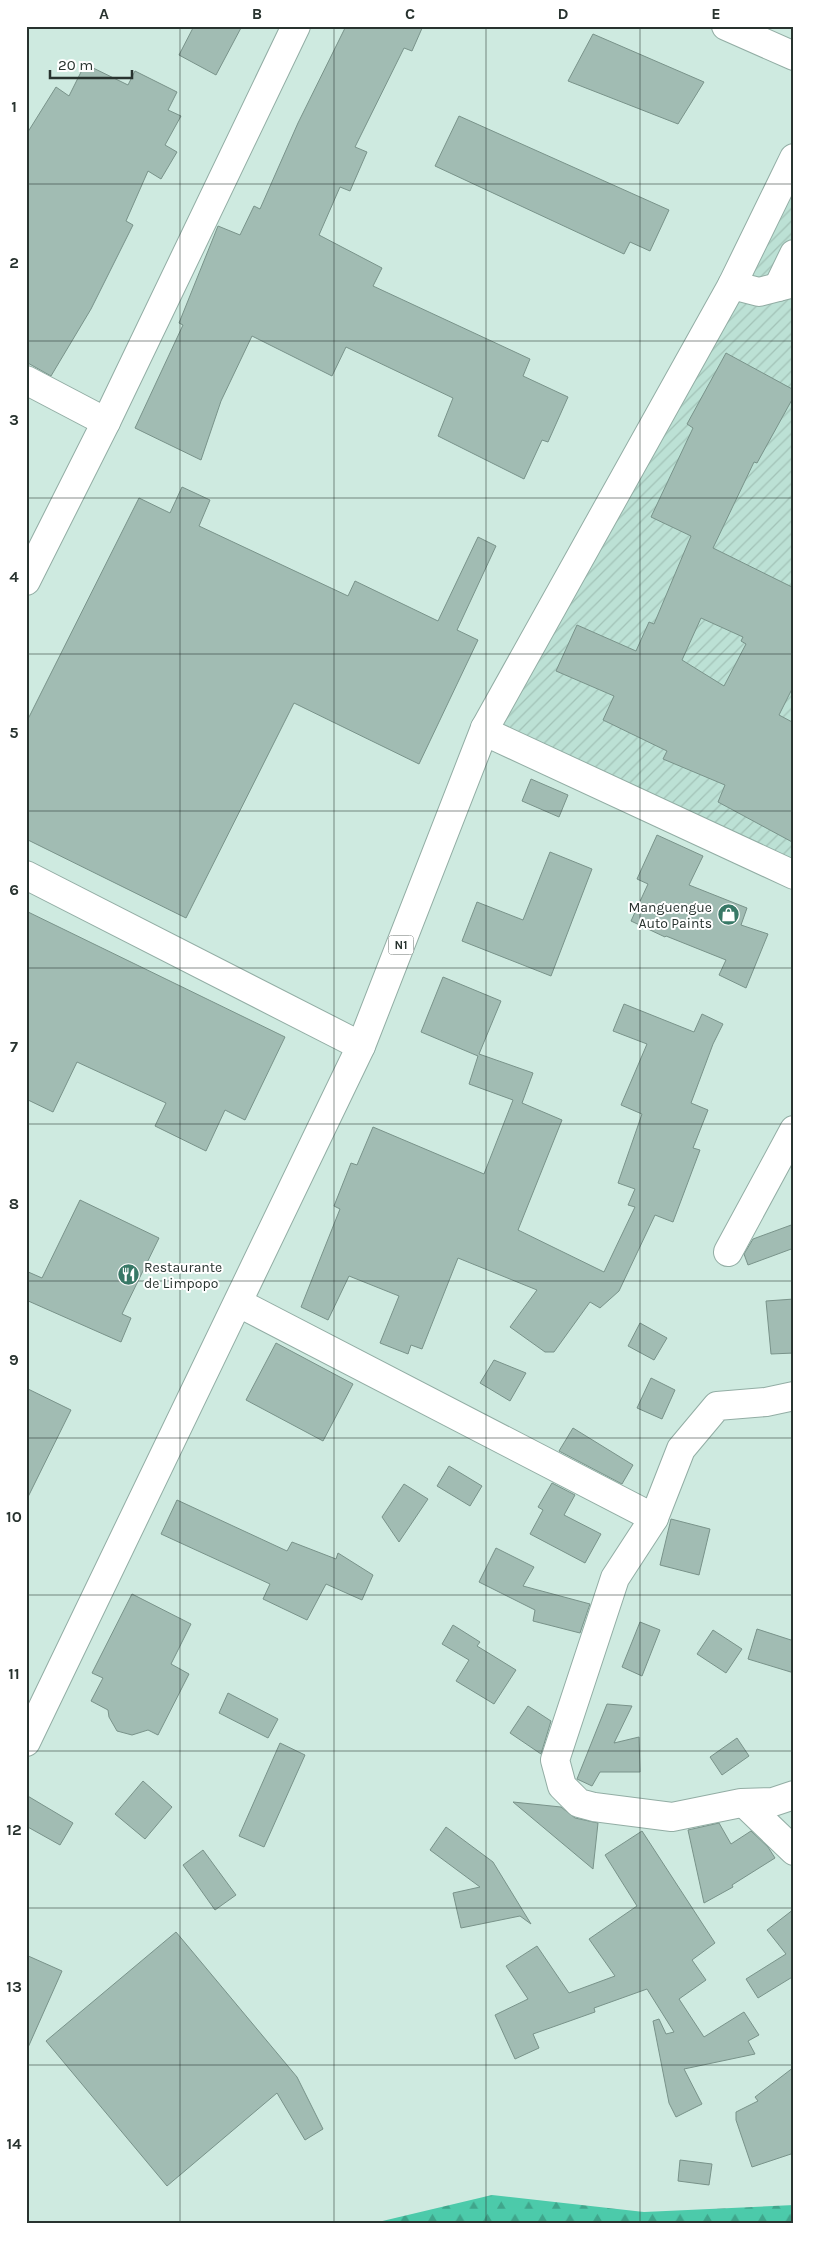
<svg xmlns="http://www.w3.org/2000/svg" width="820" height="2249" viewBox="0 0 820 2249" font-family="Karla,sans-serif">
	<defs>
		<pattern id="industrial-furrows" width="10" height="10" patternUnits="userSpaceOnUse" patternTransform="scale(1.25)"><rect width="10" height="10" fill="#bce1d5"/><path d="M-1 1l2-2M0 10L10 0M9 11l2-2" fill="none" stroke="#a2c2b7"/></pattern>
		<pattern id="forest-firs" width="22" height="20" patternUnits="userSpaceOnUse" patternTransform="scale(1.25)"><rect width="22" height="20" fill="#4ccaaa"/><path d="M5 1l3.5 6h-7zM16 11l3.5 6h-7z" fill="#3fa58b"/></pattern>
	</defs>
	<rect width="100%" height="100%" fill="#ceeae0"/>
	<polygon fill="url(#industrial-furrows)" points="794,152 794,869 492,735"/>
	<polygon fill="url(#forest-firs)" points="492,2195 644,2212 794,2205 794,2223 374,2223"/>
	<g fill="#a1bcb3" stroke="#79938a" fill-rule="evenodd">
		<polygon points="194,26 242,26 216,75 179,55"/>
		<polygon points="346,26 423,26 412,51 404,48 355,147 367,152 350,191 340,187 319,235 382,268 373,286 530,359 523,376 568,397 548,442 542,440 524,479 438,436 453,398 346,347 332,376 252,336 221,401 201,460 135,428 183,325 179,323 218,226 240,235 254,206 260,209 298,123"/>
		<polygon points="593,34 704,82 678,124 568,81"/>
		<polygon points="85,64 128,85 135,71 177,92 168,110 181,116 165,145 177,152 161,179 148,171 126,221 133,225 91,309 51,376 26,362 26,135 56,87 69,96"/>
		<polygon points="459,116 669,210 650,251 630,242 624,254 435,166"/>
		<path d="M 726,353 L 794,390 L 794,396 L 757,463 L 754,462 L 713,548 L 794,588 L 794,685 L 779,715 L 794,723 L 794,843 L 718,802 L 725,785 L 663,759 L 667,751 L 603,720 L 614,696 L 556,671 L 577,625 L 636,651 L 649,622 L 654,624 L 691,536 L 651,517 L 693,428 L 687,424 ZM 701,618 L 743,637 L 741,641 L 746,644 L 724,686 L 682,660 Z"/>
		<polygon points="182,487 210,500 199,526 348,596 355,581 438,621 478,537 496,546 457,630 478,640 419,764 294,703 186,918 26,839 26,723 139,498 170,513"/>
		<polygon points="531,779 568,795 559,817 522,801"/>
		<polygon points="657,835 703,856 689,885 747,908 741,925 768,934 746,988 719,975 726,960 666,936 665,937 631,921 648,884 637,879"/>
		<polygon points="550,852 592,869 551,976 462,941 477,902 523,920"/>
		<polygon points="26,911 285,1037 245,1120 225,1110 206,1151 155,1126 166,1103 77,1062 53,1112 26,1099"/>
		<polygon points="443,977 501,1001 479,1054 533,1073 522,1103 562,1120 518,1230 604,1272 635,1207 628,1205 635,1189 618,1183 642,1114 621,1105 647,1044 613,1031 624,1004 694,1032 702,1014 723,1024 713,1044 691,1103 708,1110 693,1148 700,1150 673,1222 655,1215 619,1291 600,1308 590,1302 554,1352 545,1352 510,1327 537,1290 458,1258 422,1349 411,1345 408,1354 380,1343 399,1296 349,1276 328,1320 301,1307 340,1209 334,1206 351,1163 357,1165 373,1127 484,1174 513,1100 469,1084 478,1056 421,1032"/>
		<polygon points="80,1200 159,1238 122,1314 131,1318 121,1342 26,1300 26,1271 42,1278"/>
		<polygon points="794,1224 794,1248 748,1265 744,1254 753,1239"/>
		<polygon points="794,1299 794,1353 771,1354 766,1301"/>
		<polygon points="640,1323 667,1338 654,1360 628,1346"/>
		<polygon points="276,1343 353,1384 323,1441 246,1400"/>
		<polygon points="494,1360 526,1373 510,1401 480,1383"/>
		<polygon points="651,1378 675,1390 662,1419 637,1408"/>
		<polygon points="26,1388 71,1410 26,1501"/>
		<polygon points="573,1428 633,1465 622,1484 559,1451"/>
		<polygon points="449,1466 482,1486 470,1506 437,1486"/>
		<polygon points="552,1483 575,1495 564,1515 601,1534 585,1563 530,1534 543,1510 538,1507"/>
		<polygon points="404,1484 428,1499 399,1542 382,1517"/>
		<polygon points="177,1500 287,1551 292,1542 336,1559 338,1553 373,1575 362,1600 326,1584 307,1620 263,1599 270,1584 161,1534"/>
		<polygon points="671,1519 710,1529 699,1575 660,1565"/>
		<polygon points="496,1548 534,1567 523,1586 590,1604 580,1633 533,1621 535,1610 479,1582"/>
		<polygon points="132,1594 191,1624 171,1664 189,1674 158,1735 148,1730 132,1735 117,1731 109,1717 108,1710 91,1701 103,1678 92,1673"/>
		<polygon points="640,1622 660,1630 642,1676 622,1667"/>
		<polygon points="453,1625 480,1642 477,1646 516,1670 494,1704 456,1681 469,1660 442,1644"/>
		<polygon points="757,1629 794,1641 794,1673 748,1659"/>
		<polygon points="713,1630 742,1649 726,1673 697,1654"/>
		<polygon points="228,1693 278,1719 268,1738 219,1713"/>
		<polygon points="607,1704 632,1706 614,1743 639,1737 640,1772 600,1772 592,1786 577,1779"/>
		<polygon points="528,1706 551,1721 541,1754 510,1733"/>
		<polygon points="737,1738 749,1756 722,1775 710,1757"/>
		<polygon points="280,1743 305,1755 264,1847 239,1836"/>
		<polygon points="143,1781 172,1807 145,1839 115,1814"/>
		<polygon points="26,1795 73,1823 60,1845 26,1826"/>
		<polygon points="513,1802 561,1807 575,1818 598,1823 593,1869"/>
		<polygon points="719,1823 731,1844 751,1831 768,1847 775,1858 732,1885 733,1887 704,1903 688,1830"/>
		<polygon points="446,1827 493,1862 531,1924 520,1916 461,1928 453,1893 480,1887 430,1850"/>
		<polygon points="642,1831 715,1943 692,1960 706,1980 679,1999 704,2037 744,2012 759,2035 748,2041 755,2054 684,2069 702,2104 676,2117 669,2103 653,2021 659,2019 666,2034 674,2032 647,1989 594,2008 595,2012 533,2034 539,2048 515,2059 495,2015 528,1999 506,1966 537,1946 569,1993 615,1976 589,1939 637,1906 605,1855"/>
		<polygon points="203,1850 236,1895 215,1910 183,1865"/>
		<polygon points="794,1909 794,1976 758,1998 746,1979 786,1954 767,1930"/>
		<polygon points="176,1932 297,2077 323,2129 305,2140 277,2093 167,2186 46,2041"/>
		<polygon points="26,1955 62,1971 26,2052"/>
		<polygon points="794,2067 794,2153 752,2167 736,2120 736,2112 758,2101 755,2097"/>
		<polygon points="680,2160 712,2164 709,2185 678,2181"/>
	</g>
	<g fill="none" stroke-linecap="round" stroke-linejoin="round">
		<defs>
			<g id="minor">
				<polyline points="726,26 794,56"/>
				<polyline points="732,285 759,292 794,283"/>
				<polyline points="778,287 794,254"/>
				<polyline points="26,380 106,422"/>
				<polyline points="26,581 106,422 296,26"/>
				<polyline points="485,728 492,735 794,875"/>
				<polyline points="26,875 361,1046"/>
				<polyline points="728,1252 794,1130"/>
				<polyline points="239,1303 654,1518 681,1449 717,1406 766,1402 794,1396"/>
				<polyline points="654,1518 615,1578 555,1760 562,1786 579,1803 594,1807 672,1817 741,1803 773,1802 794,1795"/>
				<polyline points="745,1804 794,1851"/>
			</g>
			<polyline id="highway" points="26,1742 361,1046 485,728 732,285 794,158"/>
		</defs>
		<use href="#minor" stroke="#92ada4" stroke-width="30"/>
		<use href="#highway" stroke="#92ada4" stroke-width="30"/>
		<use href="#minor" stroke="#fff" stroke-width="28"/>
		<use href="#highway" stroke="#fff" stroke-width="28"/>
	</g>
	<path fill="none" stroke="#28332f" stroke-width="1" stroke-opacity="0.55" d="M 180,26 L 180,2223M 334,26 L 334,2223M 486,26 L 486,2223M 640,26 L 640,2223M 26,184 L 794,184M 26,341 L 794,341M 26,498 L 794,498M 26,654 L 794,654M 26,811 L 794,811M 26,968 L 794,968M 26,1124 L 794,1124M 26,1281 L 794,1281M 26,1438 L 794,1438M 26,1595 L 794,1595M 26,1751 L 794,1751M 26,1908 L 794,1908M 26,2065 L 794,2065"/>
	<defs>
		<symbol id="shop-disc" viewBox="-11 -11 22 22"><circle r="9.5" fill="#387866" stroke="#fff"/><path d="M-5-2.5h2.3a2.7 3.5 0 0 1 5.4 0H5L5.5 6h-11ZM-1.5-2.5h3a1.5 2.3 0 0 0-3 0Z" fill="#fff"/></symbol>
		<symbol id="restaurant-disc" viewBox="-11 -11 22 22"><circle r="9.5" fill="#387866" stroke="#fff"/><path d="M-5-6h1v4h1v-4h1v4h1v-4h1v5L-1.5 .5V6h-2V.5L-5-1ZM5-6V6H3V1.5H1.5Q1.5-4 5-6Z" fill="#fff"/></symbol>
	</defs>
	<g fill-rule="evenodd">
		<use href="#shop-disc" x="716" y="902" width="25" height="25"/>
		<use href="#restaurant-disc" x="116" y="1262" width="25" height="25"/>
	</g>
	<g text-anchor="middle" stroke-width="4" stroke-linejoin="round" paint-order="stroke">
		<rect fill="#fff" stroke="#68706d" stroke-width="1" x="388.5" y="935.5" width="25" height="19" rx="4"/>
		<g font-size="12" font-weight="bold" fill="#28332f">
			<text x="401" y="949">N1</text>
		</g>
		<g font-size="14" fill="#28332f" stroke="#fff" text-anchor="end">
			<text x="712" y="912">Manguengue<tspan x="712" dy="16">Auto Paints</tspan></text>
			<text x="144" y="1272" text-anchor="start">Restaurante<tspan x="144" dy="16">de Limpopo</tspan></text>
		</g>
	</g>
	<rect width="820" height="2249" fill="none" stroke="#ffffff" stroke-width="55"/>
	<path d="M50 70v8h82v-8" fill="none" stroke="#28332f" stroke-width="2.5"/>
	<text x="58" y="70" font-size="15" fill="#28332f" stroke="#ffffff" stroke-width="4" paint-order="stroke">20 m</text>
	<rect x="28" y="28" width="764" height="2194" fill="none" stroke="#28332f" stroke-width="2"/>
	<g font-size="16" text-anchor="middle" font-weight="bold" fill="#28332f">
		<text x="104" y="19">A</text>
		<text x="257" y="19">B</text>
		<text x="410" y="19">C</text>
		<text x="563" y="19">D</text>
		<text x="716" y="19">E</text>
		<text x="14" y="112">1</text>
		<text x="14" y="268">2</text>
		<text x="14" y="425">3</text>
		<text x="14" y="582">4</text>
		<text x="14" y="738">5</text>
		<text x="14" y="895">6</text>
		<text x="14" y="1052">7</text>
		<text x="14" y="1209">8</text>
		<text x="14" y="1365">9</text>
		<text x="14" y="1522">10</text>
		<text x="14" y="1679">11</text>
		<text x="14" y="1835">12</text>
		<text x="14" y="1992">13</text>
		<text x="14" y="2149">14</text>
	</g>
</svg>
